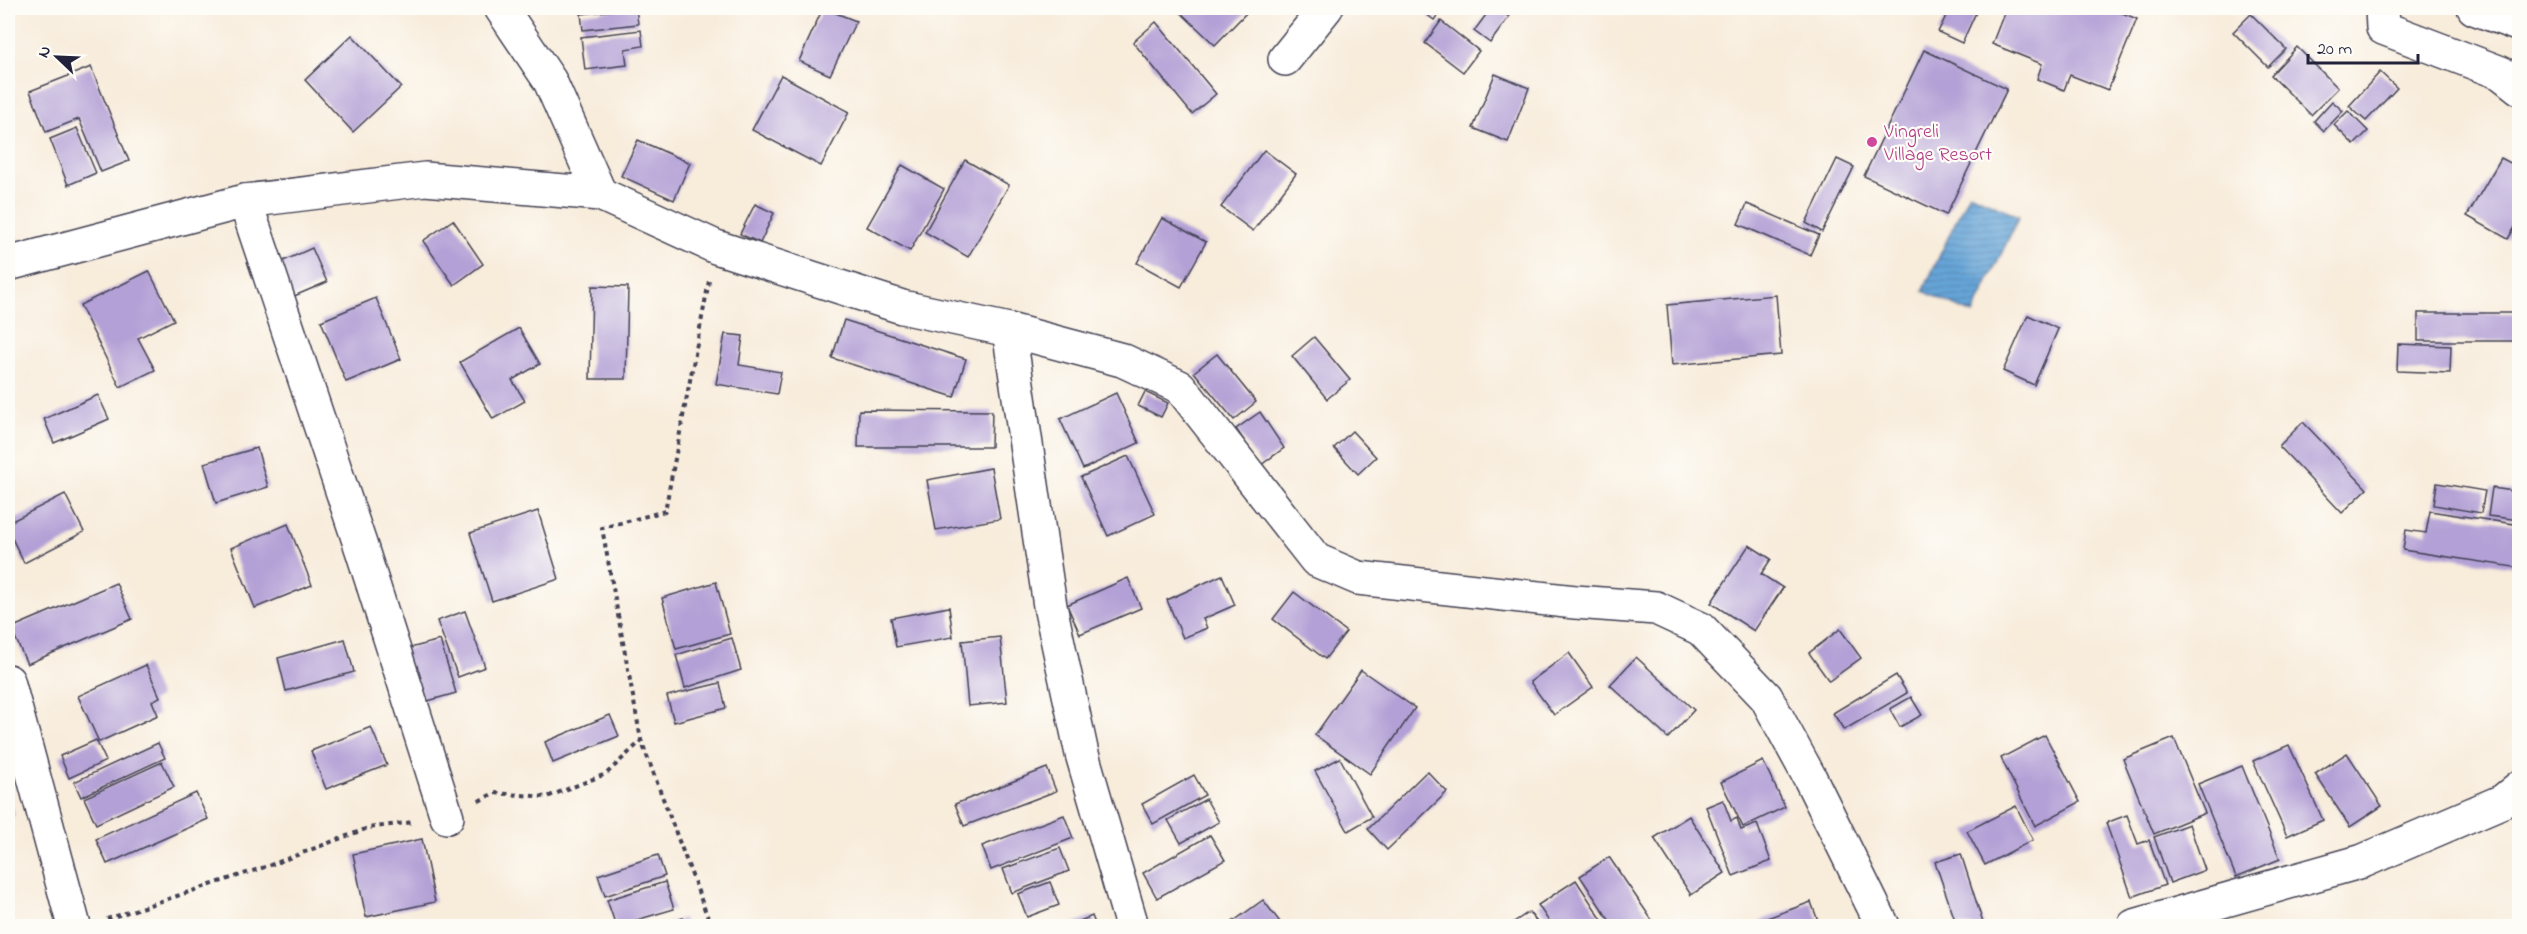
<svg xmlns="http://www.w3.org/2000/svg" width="2527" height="934" viewBox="0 0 2527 934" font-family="'Indie Flower',sans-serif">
	<defs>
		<pattern id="water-rules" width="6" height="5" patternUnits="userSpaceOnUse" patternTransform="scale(1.5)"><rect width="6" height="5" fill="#66a5d8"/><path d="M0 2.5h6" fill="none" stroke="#5486b0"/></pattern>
	</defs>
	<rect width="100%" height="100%" fill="#fdfcf7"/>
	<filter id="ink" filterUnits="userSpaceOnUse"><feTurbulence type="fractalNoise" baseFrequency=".0167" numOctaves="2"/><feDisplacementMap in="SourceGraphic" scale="12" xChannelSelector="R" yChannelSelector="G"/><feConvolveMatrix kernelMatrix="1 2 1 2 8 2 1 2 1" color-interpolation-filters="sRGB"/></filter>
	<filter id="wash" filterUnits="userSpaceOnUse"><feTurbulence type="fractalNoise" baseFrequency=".008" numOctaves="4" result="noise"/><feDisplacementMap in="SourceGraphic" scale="24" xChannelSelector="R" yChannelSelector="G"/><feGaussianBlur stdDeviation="1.35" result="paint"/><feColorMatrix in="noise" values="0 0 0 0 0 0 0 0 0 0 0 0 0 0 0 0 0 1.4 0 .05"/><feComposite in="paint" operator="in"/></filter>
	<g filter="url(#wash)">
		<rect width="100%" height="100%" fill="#f8ecdb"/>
		<polygon fill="url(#water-rules)" stroke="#44648a" stroke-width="1.5" points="1969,193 2019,216 1973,314 1923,291"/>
		<g id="blocks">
			<g fill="#b3a0d6">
				<polygon points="633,8 636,8 638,24 583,30 581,14"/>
				<polygon points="823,8 856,21 830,75 799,61"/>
				<polygon points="1176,8 1244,8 1248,11 1215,45"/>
				<polygon points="1418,8 1443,8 1434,20"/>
				<polygon points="1491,8 1496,8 1509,17 1490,43 1474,31"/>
				<polygon points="1950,8 1978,8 1962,43 1938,32"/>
				<polygon points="2006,8 2110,8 2137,19 2108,90 2070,75 2064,90 2037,79 2042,64 1992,44"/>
				<polygon points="2251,14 2286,49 2268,67 2233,32"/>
				<polygon points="1441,21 1479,51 1463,72 1425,43"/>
				<polygon points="1156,22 1216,94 1192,114 1133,42"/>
				<polygon points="641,30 643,46 625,49 627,65 585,70 581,37"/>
				<polygon points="352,35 401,87 353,132 305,80"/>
				<polygon points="2297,47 2338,88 2311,115 2271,75"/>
				<polygon points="1924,50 2007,89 1946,215 1864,176"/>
				<polygon points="91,67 129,161 101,172 79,119 46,132 30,91"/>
				<polygon points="2380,72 2397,88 2366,121 2349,106"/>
				<polygon points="1495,74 1529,88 1508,142 1473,128"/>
				<polygon points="781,75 849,112 821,166 752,130"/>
				<polygon points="2332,101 2343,111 2324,131 2314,121"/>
				<polygon points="2348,111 2368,131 2354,145 2334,125"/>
				<polygon points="77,128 96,173 68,185 50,139"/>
				<polygon points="638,140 690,163 674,200 621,176"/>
				<polygon points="1264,150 1296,174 1253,231 1221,207"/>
				<polygon points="2501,158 2520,168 2520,219 2508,239 2467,216"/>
				<polygon points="1837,159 1854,167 1822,232 1806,223"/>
				<polygon points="965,160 1009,185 968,257 925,232"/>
				<polygon points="902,165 944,189 910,251 867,227"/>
				<polygon points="755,204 774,213 760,243 740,234"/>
				<polygon points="1747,204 1819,235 1810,255 1738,224"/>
				<polygon points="1162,218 1206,242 1181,287 1137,263"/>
				<polygon points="453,220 483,264 454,285 423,241"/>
				<polygon points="312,248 327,282 285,300 270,267"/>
				<polygon points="149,271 174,320 138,338 155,370 120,387 80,305"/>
				<polygon points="592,286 628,287 626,379 590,379"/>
				<polygon points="1776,295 1781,355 1672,365 1667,305"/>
				<polygon points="376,298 401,359 346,382 321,321"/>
				<rect x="2418" y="313" width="101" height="28"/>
				<polygon points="2028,315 2058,329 2034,385 2003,371"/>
				<polygon points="844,320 966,359 954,397 832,358"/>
				<polygon points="519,328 540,364 512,380 525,401 493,419 460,362"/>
				<polygon points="725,334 743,336 739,365 781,372 777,394 716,384"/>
				<polygon points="1314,337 1350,380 1327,399 1292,356"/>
				<polygon points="2398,344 2451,346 2450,373 2397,371"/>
				<polygon points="1217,354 1256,402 1234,420 1194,372"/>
				<polygon points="1145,392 1168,403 1161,417 1138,406"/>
				<polygon points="1116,393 1139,443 1083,469 1060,419"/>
				<polygon points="98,395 109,419 54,443 44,419"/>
				<polygon points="859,410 992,411 991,447 858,447"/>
				<polygon points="1260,412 1284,448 1261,465 1236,429"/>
				<polygon points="2303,422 2367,489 2342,513 2279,446"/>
				<polygon points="1352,431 1376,457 1358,474 1334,448"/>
				<polygon points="257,448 268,487 216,503 204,463"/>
				<polygon points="1128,456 1155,514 1108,536 1081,477"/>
				<polygon points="991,468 1000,519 936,530 927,480"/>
				<polygon points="2437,483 2485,491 2481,513 2434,505"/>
				<polygon points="2492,488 2520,492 2520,520 2488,516"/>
				<polygon points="65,494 84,532 24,563 8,530 8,523"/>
				<polygon points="538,511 559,579 492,601 470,533"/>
				<polygon points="2430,511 2520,525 2520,568 2403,550 2406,530 2426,533"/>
				<polygon points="288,524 312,585 255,608 231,548"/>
				<polygon points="1749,545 1771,559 1761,574 1783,588 1754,631 1711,603"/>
				<polygon points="1222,575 1235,605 1203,619 1207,628 1183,638 1167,600"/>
				<polygon points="1128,578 1141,608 1080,634 1067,605"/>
				<polygon points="716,582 730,634 676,649 662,598"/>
				<polygon points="116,583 132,619 27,664 11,628"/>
				<polygon points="1294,592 1346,632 1325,659 1273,619"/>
				<polygon points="949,607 953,637 896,647 891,618"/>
				<polygon points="465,611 485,667 458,677 437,621"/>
				<polygon points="1840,629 1861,658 1829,681 1809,653"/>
				<polygon points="1000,637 1007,702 968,706 962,641"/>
				<polygon points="732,638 741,670 685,688 676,655"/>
				<polygon points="345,639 354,672 286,691 278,658"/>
				<polygon points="440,640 456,693 417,704 403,650"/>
				<polygon points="1569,653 1593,687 1554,715 1530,682"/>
				<polygon points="1636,657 1694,710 1668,738 1610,685"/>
				<polygon points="146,665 160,697 152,701 158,715 99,742 78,696"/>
				<polygon points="1361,670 1415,708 1370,774 1315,735"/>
				<polygon points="1896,675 1907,693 1844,730 1833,713"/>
				<polygon points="720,683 726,708 674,722 667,696"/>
				<polygon points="1911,697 1922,715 1900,727 1890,709"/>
				<polygon points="610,715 619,736 553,763 545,742"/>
				<polygon points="371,727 387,765 326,789 311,751"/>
				<polygon points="2045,735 2080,802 2035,826 2001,758"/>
				<polygon points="2174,738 2205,813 2154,834 2123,759"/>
				<polygon points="96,740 106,761 69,778 60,756"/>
				<polygon points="158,743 165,758 81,797 74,782"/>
				<polygon points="2289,745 2323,820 2287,836 2253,761"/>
				<polygon points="2347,753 2382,806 2350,827 2315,774"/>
				<polygon points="1340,758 1372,817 1348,831 1315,771"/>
				<polygon points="1763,761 1785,807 1743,827 1721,782"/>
				<polygon points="162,762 174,787 96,824 84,798"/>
				<polygon points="2242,766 2280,859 2236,877 2198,784"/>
				<polygon points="1047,768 1056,791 964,826 955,804"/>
				<polygon points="1427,771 1447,792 1387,850 1368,829"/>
				<polygon points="1194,775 1205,795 1153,824 1142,804"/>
				<polygon points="196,793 208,819 107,864 96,839"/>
				<polygon points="8,798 15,815 8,818"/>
				<polygon points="1206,799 1219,822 1181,843 1168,820"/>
				<polygon points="1723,800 1731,821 1737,818 1741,830 1757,824 1771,861 1733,876 1706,807"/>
				<polygon points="2016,806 2033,840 1985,865 1967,831"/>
				<polygon points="1064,815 1073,838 991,870 982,846"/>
				<polygon points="2127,815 2138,844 2149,840 2165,885 2132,897 2106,823"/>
				<polygon points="1689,816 1725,873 1691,895 1654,838"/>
				<polygon points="2189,824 2205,870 2170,883 2154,837"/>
				<polygon points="1210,835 1225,860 1157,898 1143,873"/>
				<polygon points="422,839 435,902 366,917 353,854"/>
				<polygon points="1060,848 1069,871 1012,893 1003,869"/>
				<polygon points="1961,854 1984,926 1957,926 1935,862"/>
				<polygon points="658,855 665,876 605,896 598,875"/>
				<polygon points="1609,857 1656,926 1613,926 1580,876"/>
				<polygon points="1576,880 1606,926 1552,926 1538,905"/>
				<polygon points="665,882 674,909 616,926 607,900"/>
				<polygon points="1050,882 1059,905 1027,917 1018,894"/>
				<polygon points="1263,900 1283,926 1227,926"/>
				<polygon points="1811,902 1820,926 1761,926 1759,921"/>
				<polygon points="1529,912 1540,926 1508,926"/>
				<polygon points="1092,916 1096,926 1068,926"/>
				<polygon points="683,918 686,926 660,926"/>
			</g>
		</g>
	</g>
	<g filter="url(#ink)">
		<use href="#blocks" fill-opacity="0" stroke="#424053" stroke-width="1.5"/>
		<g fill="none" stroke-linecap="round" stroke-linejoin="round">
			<defs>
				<g id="minor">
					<polyline points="501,8 550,81 600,194"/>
					<polyline points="2382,8 2383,28 2501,73 2520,88"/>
					<polyline points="1285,59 1326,8"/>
					<polyline points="245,201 362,550 447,817"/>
					<polyline points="8,264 245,201 425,179 600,194 716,247 902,307 1009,330 1122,360 1180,387 1316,560 1358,578 1575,602 1656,608 1701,629 1766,697 1810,778 1883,926"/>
					<polyline points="1009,330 1050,606 1082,754 1132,926"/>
					<polyline points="8,681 74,926"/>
					<polyline points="2134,926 2363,861 2503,801 2520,787"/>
				</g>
				<polyline id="major" points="2474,8 2520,25"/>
			</defs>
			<use href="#minor" stroke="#424053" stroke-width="36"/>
			<use href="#major" stroke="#424053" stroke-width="36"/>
			<g stroke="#424053" stroke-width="4" stroke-dasharray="4.5 4.5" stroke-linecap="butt">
				<polyline points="709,281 665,511 602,528 641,740 711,926"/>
				<polyline points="479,801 494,793 547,797 606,774 641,741"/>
				<polyline points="107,919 268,866 368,828 413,822"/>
			</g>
			<use href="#minor" stroke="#fff" stroke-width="33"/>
			<use href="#major" stroke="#fff" stroke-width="33"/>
		</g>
	</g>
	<circle fill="#d1479c" stroke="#fdfcf7" stroke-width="2" cx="1872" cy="142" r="6"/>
	<g text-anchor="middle" stroke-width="4.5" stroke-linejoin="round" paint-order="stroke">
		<g font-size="20" fill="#b23c85" stroke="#fdfcf7" text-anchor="start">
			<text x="1884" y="137">Vingreli<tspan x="1884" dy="23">Village Resort</tspan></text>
		</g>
	</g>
	<rect width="2527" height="934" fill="none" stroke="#fdfcf7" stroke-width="30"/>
	<g transform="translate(57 57) rotate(293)" stroke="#fdfcf7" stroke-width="4.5" paint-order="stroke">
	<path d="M0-4.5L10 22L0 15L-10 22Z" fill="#22223b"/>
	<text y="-9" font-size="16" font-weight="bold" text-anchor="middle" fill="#22223b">N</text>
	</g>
	<path d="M2308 54v9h110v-9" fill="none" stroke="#22223b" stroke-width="3"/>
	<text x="2317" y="54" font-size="18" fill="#22223b" stroke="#fdfcf7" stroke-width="4.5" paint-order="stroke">20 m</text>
</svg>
